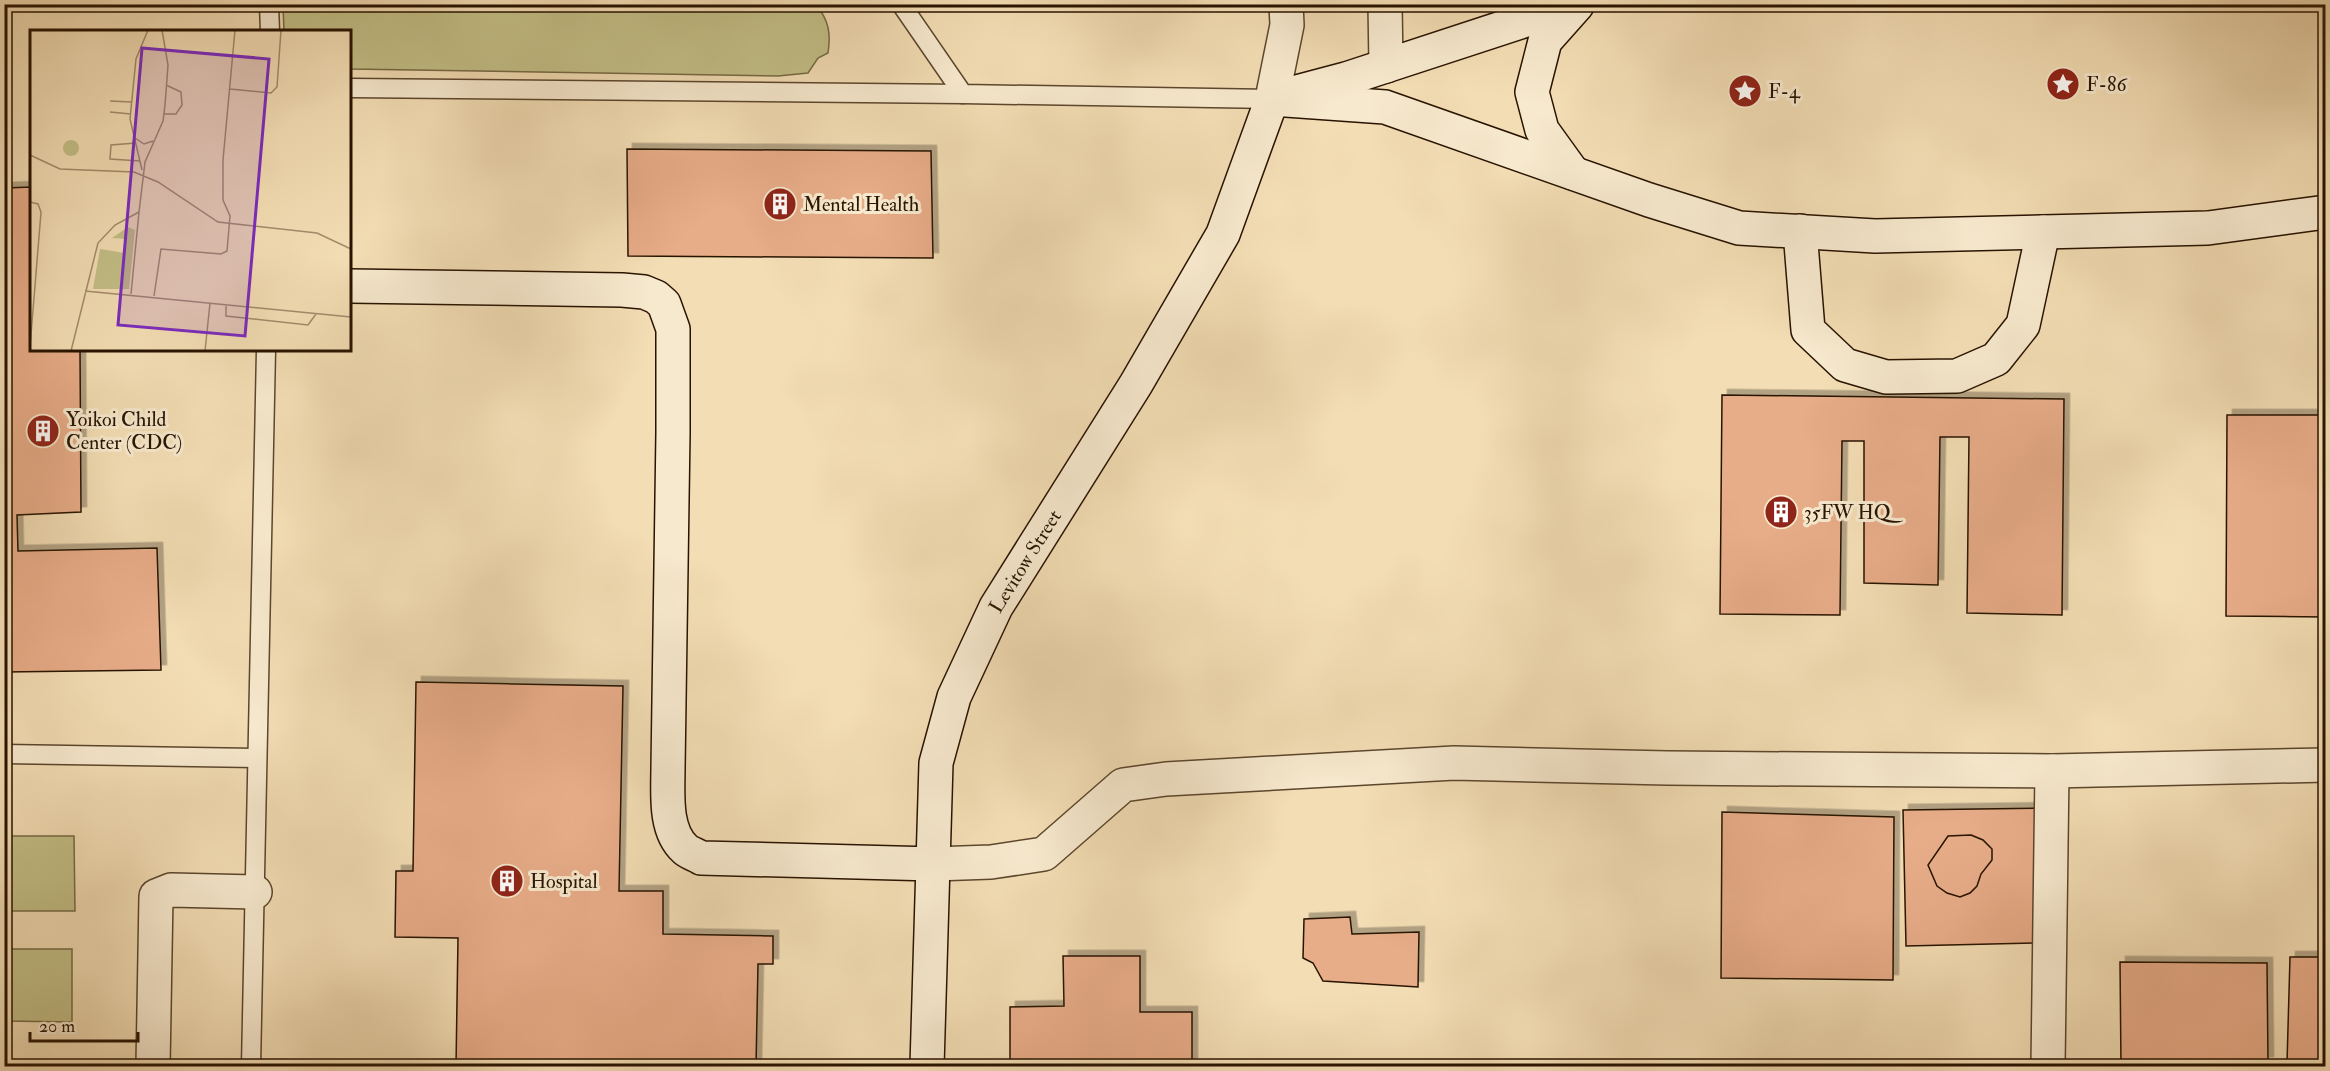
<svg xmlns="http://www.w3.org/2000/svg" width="2330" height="1071" viewBox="0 0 2330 1071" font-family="'IM FELL Double Pica',serif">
	<defs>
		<filter id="shadow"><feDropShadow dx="5.5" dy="-5.5" stdDeviation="0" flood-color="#0004"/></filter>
	</defs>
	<rect width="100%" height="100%" fill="#f3ddb4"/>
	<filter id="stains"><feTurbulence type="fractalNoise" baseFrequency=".00333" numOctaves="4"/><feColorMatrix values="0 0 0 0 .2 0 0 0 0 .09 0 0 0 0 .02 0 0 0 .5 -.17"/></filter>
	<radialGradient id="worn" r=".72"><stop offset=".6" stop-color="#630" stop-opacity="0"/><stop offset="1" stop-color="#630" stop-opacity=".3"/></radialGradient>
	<g fill="#c3bf87" stroke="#766944" stroke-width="1.5">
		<path d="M 609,4 L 610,7 L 723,10 L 724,5 L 816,5 C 829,20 831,34 828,53 L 818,58 L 808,73 L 778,76 L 350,69 L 350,32 L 284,31 L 283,5 Z"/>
		<polygon points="5,836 74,836 75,911 5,911"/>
		<polygon points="5,949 72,949 72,1022 5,1021"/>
	</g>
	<g fill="#e7ac88" stroke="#281300" stroke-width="1.5" filter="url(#shadow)">
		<polygon points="627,149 931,151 933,258 628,256"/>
		<polygon points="32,187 32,350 80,350 81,512 17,515 18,551 157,548 161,670 4,672 4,188"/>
		<polygon points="1722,395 2064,399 2062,615 1967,613 1969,437 1940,437 1938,585 1864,583 1864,441 1842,441 1840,615 1720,614"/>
		<polygon points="2227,415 2326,415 2326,617 2226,616"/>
		<polygon points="416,682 623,686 619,891 663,891 663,934 773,936 773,964 758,964 756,1066 456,1066 458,938 395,937 396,871 413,871"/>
		<polygon points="2044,808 2038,943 1906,946 1903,810"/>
		<polygon points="1722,812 1894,817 1893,980 1721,978"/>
		<polygon points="1971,835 1983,840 1992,849 1992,860 1981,874 1977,886 1970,893 1960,897 1947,893 1937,886 1928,865 1948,836"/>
		<polygon points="1350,917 1352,934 1419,932 1418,987 1323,981 1313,963 1303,958 1304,919"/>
		<polygon points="1063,956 1140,956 1140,1012 1192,1012 1192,1066 1010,1066 1010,1007 1064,1006"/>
		<polygon points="2290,957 2326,957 2326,1062 2287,1063"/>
		<polygon points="2120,962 2267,963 2268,1062 2189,1066 2121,1066"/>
	</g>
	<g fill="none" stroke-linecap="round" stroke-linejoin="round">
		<defs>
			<g id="lane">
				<polyline points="269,4 270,32"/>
				<polyline points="901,4 963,94 1272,99"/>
				<polyline points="350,88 963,94"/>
				<polyline points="4,754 257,758"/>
				<polyline points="251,1066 266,350"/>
			</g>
			<g id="street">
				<polyline points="1385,4 1386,66"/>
				<polyline points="1272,99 1287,25 1286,4"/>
				<polyline points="934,864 991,862 1044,854 1123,785 1166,779 1454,763 1667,768 2052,771 2326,765"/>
				<polyline points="153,1066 156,896 171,890 255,892"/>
				<polyline points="2048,1066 2052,771"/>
			</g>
			<g id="secondary">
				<polyline points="1297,92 1346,79 1575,4"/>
				<polyline points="1272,99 1385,107 1649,200 1739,228 1875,236 2208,228 2326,212"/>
				<polyline points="1573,173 1542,130 1532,92 1545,41 1577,5"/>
				<polyline points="1800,231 1808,330 1845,365 1886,377 1957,376 1996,359 2023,325 2043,232"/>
				<path d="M 350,286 L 622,290 L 644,292 L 656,297 L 664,304 L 673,329 L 673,432 L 668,768 C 668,793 664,830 685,849 C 689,853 697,855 701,858 L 934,864"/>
				<path id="s1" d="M 927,1066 L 936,763 L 954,697 L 996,607 L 1136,384 L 1223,234 L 1272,99"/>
			</g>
		</defs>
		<use href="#lane" stroke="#5b462d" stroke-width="21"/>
		<use href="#street" stroke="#5b462d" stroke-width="36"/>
		<use href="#secondary" stroke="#281300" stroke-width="36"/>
		<use href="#lane" stroke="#f7e9ce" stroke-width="18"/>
		<use href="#street" stroke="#f7e9ce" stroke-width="33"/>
		<use href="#secondary" stroke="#f7e9ce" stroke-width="33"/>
	</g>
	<defs>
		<symbol id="sight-disc" viewBox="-11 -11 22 22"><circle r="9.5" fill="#8f2418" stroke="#f7e9ce"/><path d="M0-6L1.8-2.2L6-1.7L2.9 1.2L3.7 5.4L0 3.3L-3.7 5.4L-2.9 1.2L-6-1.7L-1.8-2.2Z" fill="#fff"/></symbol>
		<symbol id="building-disc" viewBox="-11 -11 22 22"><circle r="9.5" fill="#8f2418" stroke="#f7e9ce"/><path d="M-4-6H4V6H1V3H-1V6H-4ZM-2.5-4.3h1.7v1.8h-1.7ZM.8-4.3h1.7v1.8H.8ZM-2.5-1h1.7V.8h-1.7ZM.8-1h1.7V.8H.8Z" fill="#fff"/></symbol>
	</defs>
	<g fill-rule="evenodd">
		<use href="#sight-disc" x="2044" y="65" width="38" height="38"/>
		<use href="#sight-disc" x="1726" y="72" width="38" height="38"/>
		<use href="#building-disc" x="761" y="185" width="38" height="38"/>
		<use href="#building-disc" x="24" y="412" width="38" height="38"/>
		<use href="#building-disc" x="1762" y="493" width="38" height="38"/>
		<use href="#building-disc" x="488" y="862" width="38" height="38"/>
	</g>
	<g text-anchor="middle" stroke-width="6" stroke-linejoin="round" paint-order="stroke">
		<g font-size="20" fill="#281300" stroke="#f7e9ce" text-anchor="start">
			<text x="2086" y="91">F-86</text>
			<text x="1768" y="98">F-4</text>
			<text x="803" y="211">Mental Health</text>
			<text x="66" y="426">Yoikoi Child<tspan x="66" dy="23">Center (CDC)</tspan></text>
			<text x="1804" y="519">35FW HQ</text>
			<text x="530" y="888">Hospital</text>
		</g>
		<g font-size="20" fill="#281300" stroke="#f7e9ce">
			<text dy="7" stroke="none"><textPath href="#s1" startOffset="525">Levitow Street</textPath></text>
		</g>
	</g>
	<g transform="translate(30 30)">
		<rect width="321" height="321" fill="#f3ddb4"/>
		<path d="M33 118a8 8 0 1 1 16 0a8 8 0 1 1-16 0ZM 98,197 L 105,200 L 99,259 L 63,259 L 70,219 L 95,223 L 96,209 L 82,208 Z" fill="#c3bf87"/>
		<path fill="none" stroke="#a28c6c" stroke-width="1.5" d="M 200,59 L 241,63 L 247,57 L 251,0M 80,71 L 102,72M 80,82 L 101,84M 134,84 L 146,84 L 152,75 L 151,62 L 136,55M 105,108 L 114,114 L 123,111M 106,113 L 81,115 L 80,129 L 110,131M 0,125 L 30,139 L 104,142 L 128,152 L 188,192 L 287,203 L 321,219M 112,140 L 100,89 L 106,29 L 118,0M 0,172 L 8,174 L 11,182 L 0,317M 55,261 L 321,287M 101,264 L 109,182M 124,266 L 131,219 L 191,224 L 197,221 L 200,186 L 193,170 L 193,130 L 205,0M 196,274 L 196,286 L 278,295 L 286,284M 41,321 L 68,213 L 85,195 L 109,182 L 115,132 L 133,91 L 135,75 L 138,35 L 132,0M 175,321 L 180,273"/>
		<path fill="#7b2cbf" fill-opacity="0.15" stroke="#7b2cbf" stroke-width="3" d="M 112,18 L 239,29 L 215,306 L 88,295 Z"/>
		<rect width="321" height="321" fill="none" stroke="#281300" stroke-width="3"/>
	</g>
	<rect width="2330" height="1071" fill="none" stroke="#f3ddb4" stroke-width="24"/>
	<rect x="6" y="6" width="2318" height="1059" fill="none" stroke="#281300" stroke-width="3"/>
	<rect x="12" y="12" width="2306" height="1047" fill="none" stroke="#281300" stroke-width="1.5"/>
	<path d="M30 1032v9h108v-9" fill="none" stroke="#281300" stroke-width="3"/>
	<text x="39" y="1032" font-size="18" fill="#281300" stroke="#f7e9ce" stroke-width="4.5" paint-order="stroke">20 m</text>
	<rect width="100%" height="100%" filter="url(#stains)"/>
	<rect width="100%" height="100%" fill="url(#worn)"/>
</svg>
